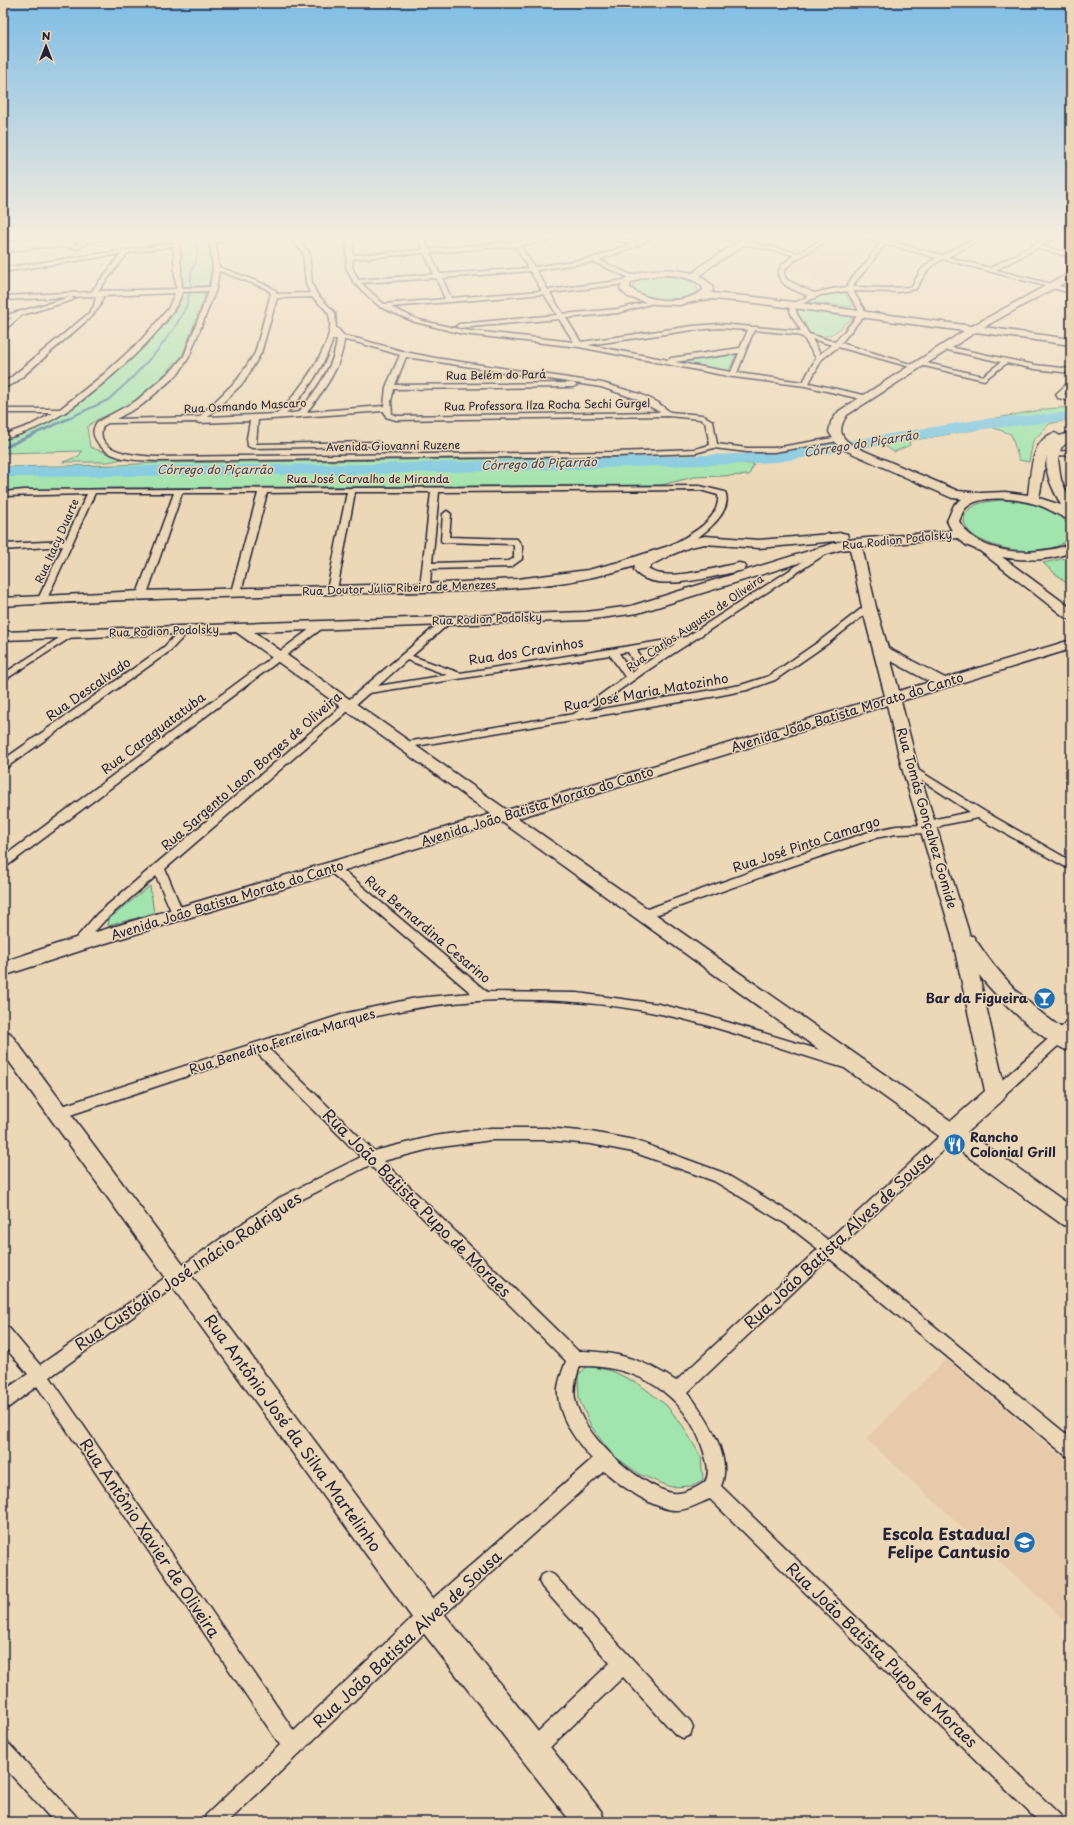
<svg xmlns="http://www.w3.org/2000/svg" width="1074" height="1825" viewBox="0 0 1074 1825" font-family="'Playpen Sans',sans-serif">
	<rect width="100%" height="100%" fill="#ecd8b6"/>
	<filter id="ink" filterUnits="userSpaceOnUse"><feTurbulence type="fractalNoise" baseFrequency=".025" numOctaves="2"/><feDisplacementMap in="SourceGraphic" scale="8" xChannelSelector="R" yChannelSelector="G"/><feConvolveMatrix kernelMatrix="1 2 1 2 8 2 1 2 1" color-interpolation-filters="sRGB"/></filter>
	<g filter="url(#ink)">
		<g fill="#e7caaa">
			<polygon points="837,235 848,235 875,242 834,284 822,287 813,276 812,272 784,272 786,268 794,262"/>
			<polygon points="946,1359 1071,1465 1071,1621 1068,1624 866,1439"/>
		</g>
		<g fill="#a2e4ad" stroke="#628374">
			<polygon points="180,235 208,235 212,270 208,286 182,287"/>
			<path d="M 668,276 L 687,280 L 697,287 L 697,291 C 686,302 640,304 633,287 C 639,275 657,276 668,276 Z"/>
			<polygon points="205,291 204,301 198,314 182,356 144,395 119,410 96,420 87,427 90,447 122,459 108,462 63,462 79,456 82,451 3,453 3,441 6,439 16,437 80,403 116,373 165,325 179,307 182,292"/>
			<path d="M 844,292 L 853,306 L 850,307 L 807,302 C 819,295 831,292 844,292 Z"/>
			<path d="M 802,309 L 849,315 L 852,318 C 838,330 827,344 807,332 L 796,310 Z"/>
			<polygon points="729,353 736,355 729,370 725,372 675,362"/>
			<polygon points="1071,407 1071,419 1049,424 1033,441 1029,462 1019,460 1011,434 991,427 909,441 910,445 894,452 876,440 1046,409"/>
			<polygon points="568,458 647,458 754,464 749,475 694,477 661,485 104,488 3,491 3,467 119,465 156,463"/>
			<path d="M 1003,500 C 1022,502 1059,506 1068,526 C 1069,530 1070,534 1068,538 C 1063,546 1052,548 1044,549 C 1023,553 998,549 979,539 C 963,530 957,514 976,505 C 984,501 994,501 1003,500 Z"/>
			<polygon points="1071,557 1071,587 1043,563"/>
			<polygon points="150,886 154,913 108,926 109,919"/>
			<polygon points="588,1366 612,1371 639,1384 666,1405 683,1426 701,1457 703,1480 692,1486 671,1487 641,1475 611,1454 591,1426 579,1399 578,1375"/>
		</g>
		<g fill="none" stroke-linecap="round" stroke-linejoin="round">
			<polyline stroke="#5b879f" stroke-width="2" points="69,418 108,400 131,379 157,351 175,327 186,307 191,286 191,271 196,261 197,247 194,235"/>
			<polyline stroke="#5b879f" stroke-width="3" points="3,448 72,417"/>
			<polygon fill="#81cae1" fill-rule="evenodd" points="1071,412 1071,420 983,429 777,462 740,464 373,474 3,477 3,467 373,464 740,454 777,452 983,419"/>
			<defs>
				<g id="street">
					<path d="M 173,235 L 179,235 L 182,288 L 210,287 L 213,268 L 209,235 L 215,235 L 215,239 L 243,235 L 263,235 L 216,242 L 219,267 L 269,286 L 276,291 L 277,294 L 310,293 L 306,284 L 303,252 L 287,235 L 294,235 L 309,252 L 312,284 L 317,294 L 335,313 L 336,328 L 338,329 L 344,336 L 359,339 L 405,352 L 435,358 L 602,383 L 640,394 L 657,402 L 670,412 L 702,415 L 713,421 L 717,444 L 747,448 L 774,448 L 833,438 L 837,440 L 833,442 L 774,452 L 747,452 L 714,448 L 695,453 L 617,456 L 157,461 C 136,460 108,461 96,440 C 92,434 93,428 97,422 L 136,401 L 173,369 L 184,356 L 209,291 L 182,292 C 174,326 94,394 64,413 C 45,425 25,434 3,439 L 3,435 L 31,425 L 53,413 L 3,413 L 3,409 L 60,409 L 104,374 L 141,340 L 168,309 L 175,293 L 103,296 L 100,306 L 92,316 L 15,383 L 3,388 L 3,383 L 9,379 L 88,314 L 94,306 L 96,296 L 3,300 L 3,296 L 91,292 L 121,254 L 3,272 L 3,268 L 173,243 ZM 173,246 L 176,289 L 98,291 L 128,253 ZM 219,271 L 265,288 L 271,293 L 255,353 L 238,379 L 199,417 L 116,419 L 142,405 L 179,373 L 189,357 L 216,289 ZM 312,297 C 317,302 327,309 329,315 C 338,342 295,396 277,414 L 208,417 L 244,382 L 261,353 L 277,298 ZM 333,339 L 337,339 C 334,368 316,390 299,412 L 286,414 C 306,393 324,367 333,339 ZM 344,340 L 356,342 L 400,355 L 386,387 L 384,406 L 307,412 C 324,390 341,368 344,340 ZM 406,357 L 601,387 L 634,398 L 660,412 L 397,416 L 392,414 L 391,401 L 394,389 L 573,387 L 577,385 L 573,383 L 395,385 ZM 384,411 L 386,417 L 396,420 L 668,416 L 700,419 L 705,422 L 710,445 L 695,449 L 617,452 L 157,457 C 141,456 92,454 103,426 L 108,423 L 197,422 L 200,423 L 250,421 L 247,438 L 248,446 L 252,448 L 375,446 L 379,444 L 378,442 L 256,444 L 258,420 Z"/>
					<path d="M 348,235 L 354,235 L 353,255 L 423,250 L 416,235 L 422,235 L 428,249 L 513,242 L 508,235 L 514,235 L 518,242 L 556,235 L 567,235 L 545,242 L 520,245 L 534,267 L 593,258 L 631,244 L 596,235 L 608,235 L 636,242 L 648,235 L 656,235 L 639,245 L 599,260 L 636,277 L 636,279 L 632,279 L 593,262 L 536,270 L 548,290 L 626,280 L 629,282 L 626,284 L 550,293 L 563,314 L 618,309 L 654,300 L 657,302 L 618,313 L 566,318 L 581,342 L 693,326 L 719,324 L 801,331 L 791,314 L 789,306 L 808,296 C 797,291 781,287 778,274 L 781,266 L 794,255 L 742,244 L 742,242 L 744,241 L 799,253 L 828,235 L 836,235 L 794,261 L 784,270 L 784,275 L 787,280 L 814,293 L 832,289 L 847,287 L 851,279 L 866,263 L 880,243 L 854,235 L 865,235 L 882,240 L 885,236 L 888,235 L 890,237 L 887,241 L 942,255 L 981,235 L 989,235 L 948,257 L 990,268 L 1052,235 L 1060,235 L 1041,246 L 1071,253 L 1071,257 L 1037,248 L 996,270 L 1071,289 L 1071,293 L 943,259 C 927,268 925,274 916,289 L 898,292 L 853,291 L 864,309 L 865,314 L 841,343 L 920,367 L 914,368 L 838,347 L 822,359 L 809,383 L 868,396 L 868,400 L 865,400 L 805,386 L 733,377 L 579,347 L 463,334 L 415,322 L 380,307 L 354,283 L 346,267 ZM 885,244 L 937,258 C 924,264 918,273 912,287 L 890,288 L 853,287 L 856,281 L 870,265 ZM 515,246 L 528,268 L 440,274 L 430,253 ZM 424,253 L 434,274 L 358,280 L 352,267 L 353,259 ZM 530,271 L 542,291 L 451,298 L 442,278 ZM 436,278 L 445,299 L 384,304 L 361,283 ZM 847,291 L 858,309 L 859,314 L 835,342 L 809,334 L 797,314 L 795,307 L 821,295 ZM 544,294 L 557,315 L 459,324 L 456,326 L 459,328 L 559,319 L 574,342 L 463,330 L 419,320 L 391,307 ZM 719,328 L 748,330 L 740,348 L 671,358 L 668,360 L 588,345 L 693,330 ZM 754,330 L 794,334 L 803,337 L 816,358 L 803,382 L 737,373 ZM 812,339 L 832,345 L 820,354 ZM 739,353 L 731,372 L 675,362 Z"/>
					<polygon points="711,235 723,235 738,240 735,242"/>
					<polygon points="89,238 94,239 78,249 69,247 45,247 42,245 45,243 69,243 77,245"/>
					<polygon points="71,297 74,299 73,300 22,315 3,331 3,326 12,317 3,320 3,316"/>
					<polygon points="945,346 1035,365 1071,369 1071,373 1035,369 1007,363 984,380 920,365 920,363 922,362 983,376 1001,362 943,349 942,348"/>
					<polygon points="1068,383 1071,383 1071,389 1064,394 1071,397 1071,401 1058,398 1056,394"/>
					<polygon points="1071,451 1071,455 1044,456 1040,454 1044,452"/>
					<path d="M 700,486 L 725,492 C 736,515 689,547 670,552 L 666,549 L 667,547 C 686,537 721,521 718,495 L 700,490 L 439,492 L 432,563 L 509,561 L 514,558 L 514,546 L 512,544 L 442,542 L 441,540 L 443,514 L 447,511 L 451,514 L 449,537 L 517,539 L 522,546 L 522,559 L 511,567 L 431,569 L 430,587 L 425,590 L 420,587 L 431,492 L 355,492 L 337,590 L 332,593 L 327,590 L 347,492 L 267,493 L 241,592 L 236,595 L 231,592 L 258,493 L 182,493 L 147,594 L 142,597 L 137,594 L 174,493 L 95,493 L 46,601 L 43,602 L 38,599 L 63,546 L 3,550 L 3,544 L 65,541 L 87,494 L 3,496 L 3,492 L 24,490 Z"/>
					<path d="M 827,546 L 831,549 L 830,551 L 645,672 L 590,711 L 741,685 L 769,676 L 821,640 L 866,605 L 872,605 L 874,607 L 872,609 L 827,644 L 775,680 L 747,690 L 717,696 L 404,748 L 400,747 L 399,745 L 400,743 L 574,714 L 625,677 L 610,655 L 369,693 L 165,869 L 184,915 L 182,918 L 174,918 L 156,876 L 105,920 L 80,948 L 76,949 L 72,948 L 70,945 L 97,914 L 445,618 L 451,618 L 453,620 L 412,656 L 460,673 L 686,637 ZM 675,644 L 644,664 L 637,650 ZM 628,652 L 637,669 L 632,673 L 619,653 ZM 407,660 L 447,675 L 378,686 Z"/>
					<polygon points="321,622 326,625 324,627 7,866 3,867 3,857 318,623"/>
					<polygon points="184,628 189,631 170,651 7,767 3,768 3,760 164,647 181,629"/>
					<polygon points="70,631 75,634 73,636 3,681 3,674"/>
					<polygon points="910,765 984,811 1071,861 1071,870 978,818 943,825 928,833 896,834 875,838 789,867 647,918 639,918 637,915 639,912 781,861 869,832 896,826 926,825 936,819 970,812 906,770 905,768 906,766"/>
					<path d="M 333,864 L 337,865 L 487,992 L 577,993 L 659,1004 L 707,1016 L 853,1060 L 855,1064 L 853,1068 L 848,1069 C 793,1053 739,1033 683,1019 C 596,998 494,993 406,1010 C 359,1018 314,1034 269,1049 L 374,1151 L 434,1136 L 491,1128 L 546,1128 L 591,1132 L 634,1140 L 724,1173 L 796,1216 L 828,1240 L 947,1129 L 952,1127 L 957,1129 L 959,1133 L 957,1137 L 839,1248 L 1071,1438 L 1071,1457 L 1065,1455 L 829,1258 L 688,1392 C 704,1415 734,1456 721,1486 L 1060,1815 L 1063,1822 L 1039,1822 L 710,1499 C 699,1503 689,1510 677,1510 C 656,1511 620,1485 604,1471 L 435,1623 L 228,1822 L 203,1822 L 206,1815 L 280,1745 L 37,1386 L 9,1407 L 3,1409 L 3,1391 L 28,1374 L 3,1345 L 3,1326 L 9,1328 L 40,1365 L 279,1198 L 361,1157 L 257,1053 L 58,1119 L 53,1117 L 51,1113 L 53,1109 L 347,1013 L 416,998 L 471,993 L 329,871 L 327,868 L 329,865 ZM 491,1140 L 546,1140 L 591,1144 L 633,1152 L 714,1181 L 786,1224 L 818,1249 L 676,1381 C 645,1360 616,1351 578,1351 L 383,1161 L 434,1148 ZM 370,1165 L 566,1361 C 563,1370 559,1379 558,1388 C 556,1414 576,1441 592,1459 L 421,1609 L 294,1731 L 50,1377 L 182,1281 L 289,1206 ZM 580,1366 C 637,1365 685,1393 703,1449 C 706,1459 711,1472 705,1482 C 695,1489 680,1496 668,1492 C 634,1481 582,1434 575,1399 C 573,1388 576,1377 580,1366 Z"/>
					<polygon points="1071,1021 1071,1034 1001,1098 996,1099 991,1098 989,1094 991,1090 1066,1023"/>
					<polygon points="548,1572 554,1575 690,1721 693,1728 690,1735 683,1738 676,1735 623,1677 540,1757 533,1760 526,1757 523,1750 526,1743 610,1663 542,1587 539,1581 542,1575"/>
					<polygon points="3,1742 10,1745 75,1815 78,1822 54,1822 3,1766"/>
				</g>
				<g id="secondary">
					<path d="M 749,235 L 760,235 L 709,268 L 700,276 L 712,285 L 713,291 L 711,293 L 755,297 L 972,326 L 1071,272 L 1071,279 L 984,327 L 1071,339 L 1071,345 L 976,332 L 847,415 C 837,430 840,438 855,447 L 958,491 L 981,493 L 1005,492 L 1028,495 C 1031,475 1030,439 1055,433 L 1060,436 L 1071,432 L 1071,439 L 1061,448 L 1058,460 L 1061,480 L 1071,501 L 1071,520 C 1062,518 1050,509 1041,506 C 1022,499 978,492 964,510 C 962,512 961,518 959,521 C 975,551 1017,555 1047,550 C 1056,549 1063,546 1071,544 L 1071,552 C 1049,561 1025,561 1002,557 L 1071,608 L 1071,619 L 1066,618 L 980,551 L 966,545 L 958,538 L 862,547 L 876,607 L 888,648 L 945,678 L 1071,640 L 1071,649 L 901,701 L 918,768 L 970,936 L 973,936 C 999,976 1031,1009 1071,1034 L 1071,1052 C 1042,1042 998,999 979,975 L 1006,1094 L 1003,1100 L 967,1132 L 1071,1206 L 1071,1227 L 1063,1225 L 502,822 L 83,950 L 3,976 L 3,962 L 69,940 L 491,814 L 236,632 L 3,640 L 3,632 L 586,612 L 631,606 L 838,542 L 855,539 L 952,531 L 947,521 L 954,505 L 962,499 L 952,498 L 847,451 L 837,445 L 829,432 L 831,422 L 839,411 L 964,331 L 755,303 L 713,299 L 701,300 L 679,305 L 654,304 L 628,297 L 620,289 L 623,280 C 643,267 670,268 693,273 L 703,264 ZM 659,275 C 675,275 690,276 702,286 L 703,290 C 685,305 648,303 630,288 L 631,283 L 641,278 ZM 1047,454 C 1044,474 1052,487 1061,505 L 1039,498 ZM 850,549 L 862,607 L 885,696 L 507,810 L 254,632 L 586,620 L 638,613 L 840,550 ZM 891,661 L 930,682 L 899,691 ZM 887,705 L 902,768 L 951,932 L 985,1091 L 951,1121 L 518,818 Z"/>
					<polygon points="72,238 76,241 75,243 3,252 3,246"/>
					<path d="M 842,533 L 847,534 L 848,537 L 847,540 L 759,548 L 705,544 L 690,547 L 671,555 L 653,564 L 648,569 C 666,583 718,567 739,563 L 744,564 L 746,567 L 744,570 L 739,571 C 714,576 652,595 634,570 L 635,566 C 550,593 458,591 370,593 C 247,597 125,598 3,606 L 3,598 L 141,591 L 445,583 L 517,579 L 588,570 L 619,562 L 681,542 L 705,536 L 759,540 Z"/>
					<polygon points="3,1031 10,1033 438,1606 601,1811 605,1822 571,1822 418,1626 3,1053"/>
				</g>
				<polygon id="primary" points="85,235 132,235 127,238 3,248 3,242"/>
			</defs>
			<use href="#street" stroke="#22223b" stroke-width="3"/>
			<use href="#secondary" stroke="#22223b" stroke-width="3"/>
			<use href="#primary" stroke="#22223b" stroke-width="3"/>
			<use href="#street" fill="#ecd8b6" fill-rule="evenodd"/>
			<use href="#secondary" fill="#ecd8b6" fill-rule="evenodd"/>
			<use href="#primary" fill="#faddab" fill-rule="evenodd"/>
		</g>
	</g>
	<linearGradient id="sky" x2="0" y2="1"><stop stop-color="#7fbde5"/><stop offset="0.48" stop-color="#f6edde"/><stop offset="1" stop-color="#f6edde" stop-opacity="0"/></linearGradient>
	<rect width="1074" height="491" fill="url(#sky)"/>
	<defs>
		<symbol id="bar-disc" viewBox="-11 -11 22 22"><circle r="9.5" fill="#1f6fb2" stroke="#ecd8b6"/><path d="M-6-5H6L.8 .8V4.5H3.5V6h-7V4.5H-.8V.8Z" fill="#fff"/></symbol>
		<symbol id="restaurant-disc" viewBox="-11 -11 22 22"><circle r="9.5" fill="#1f6fb2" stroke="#ecd8b6"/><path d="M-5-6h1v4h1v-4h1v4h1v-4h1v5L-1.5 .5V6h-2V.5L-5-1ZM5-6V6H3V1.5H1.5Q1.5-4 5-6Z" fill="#fff"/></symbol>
		<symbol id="school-disc" viewBox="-11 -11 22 22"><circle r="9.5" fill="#1f6fb2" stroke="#ecd8b6"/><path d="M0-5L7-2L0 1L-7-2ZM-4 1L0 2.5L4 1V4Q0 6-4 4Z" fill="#fff"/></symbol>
	</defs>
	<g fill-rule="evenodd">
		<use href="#bar-disc" x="1032" y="986" width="25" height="25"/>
		<use href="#restaurant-disc" x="942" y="1132" width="25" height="25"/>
		<use href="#school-disc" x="1012" y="1530" width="25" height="25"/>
	</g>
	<g text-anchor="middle" stroke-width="3" stroke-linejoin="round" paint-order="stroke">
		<g font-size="11" fill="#22223b" stroke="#ecd8b6">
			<text transform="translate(496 375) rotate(-1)" y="4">Rua Belém do Pará</text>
			<text transform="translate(547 405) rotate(-1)" y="4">Rua Professora Ilza Rocha Sechi Gurgel</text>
			<text transform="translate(245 406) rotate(-3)" y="4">Rua Osmando Mascaro</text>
			<text transform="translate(393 446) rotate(-1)" y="4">Avenida Giovanni Ruzene</text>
			<text x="368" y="483">Rua José Carvalho de Miranda</text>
			<text transform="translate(897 540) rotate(-6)" y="4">Rua Rodion Podolsky</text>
			<text transform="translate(57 541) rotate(-66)" y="4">Rua Itacy Duarte</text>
			<text transform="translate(399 588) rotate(-2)" y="4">Rua Doutor Júlio Ribeiro de Menezes</text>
			<text transform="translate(487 619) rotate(-2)" y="4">Rua Rodion Podolsky</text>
			<text transform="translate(695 623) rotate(-34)" y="4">Rua Carlos Augusto de Oliveira</text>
			<text transform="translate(164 631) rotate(-2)" y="4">Rua Rodion Podolsky</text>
		</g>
		<g font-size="12" font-style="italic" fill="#35445c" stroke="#ecd8b6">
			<text transform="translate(861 444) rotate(-9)" y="4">Córrego do Piçarrão</text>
			<text transform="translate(539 464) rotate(-2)" y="4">Córrego do Piçarrão</text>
			<text x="215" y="474">Córrego do Piçarrão</text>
		</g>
		<g font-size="13" fill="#22223b" stroke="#ecd8b6">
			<text transform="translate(526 651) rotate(-9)" y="5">Rua dos Cravinhos</text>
			<text transform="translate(88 689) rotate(-35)" y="5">Rua Descalvado</text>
			<text transform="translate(646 692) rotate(-10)" y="5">Rua José Maria Matozinho</text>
			<text transform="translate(847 712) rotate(-17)" y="5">Avenida João Batista Morato do Canto</text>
			<text transform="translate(153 733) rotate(-37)" y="5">Rua Caraguatatuba</text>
			<text transform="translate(251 771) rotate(-41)" y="5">Rua Sargento Laon Borges de Oliveira</text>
			<text transform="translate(537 806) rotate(-17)" y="5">Avenida João Batista Morato do Canto</text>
			<text transform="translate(927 818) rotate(74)" y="5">Rua Tomás Gonçalvez Gomide</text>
			<text transform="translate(806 844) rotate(-18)" y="5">Rua José Pinto Camargo</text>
			<text transform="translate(227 900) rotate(-17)" y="5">Avenida João Batista Morato do Canto</text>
			<text transform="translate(428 929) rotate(40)" y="5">Rua Bernardina Cesarino</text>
			<text transform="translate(282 1041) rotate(-17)" y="5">Rua Benedito Ferreira Marques</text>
		</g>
		<g font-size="13" font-weight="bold" fill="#22223b" stroke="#ecd8b6" text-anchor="end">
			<text x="1028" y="1003">Bar da Figueira</text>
			<text x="970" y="1142" text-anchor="start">Rancho<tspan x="970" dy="15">Colonial Grill</tspan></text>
		</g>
		<g font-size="16" fill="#22223b" stroke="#ecd8b6">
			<text transform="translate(417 1203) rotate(45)" y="6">Rua João Batista Pupo de Moraes</text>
			<text transform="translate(838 1240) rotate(-43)" y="6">Rua João Batista Alves de Sousa</text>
			<text transform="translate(188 1271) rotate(-34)" y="6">Rua Custódio José Inácio Rodrigues</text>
			<text transform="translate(293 1433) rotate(54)" y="6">Rua Antônio José da Silva Martelinho</text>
			<text transform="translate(150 1538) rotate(56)" y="6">Rua Antônio Xavier de Oliveira</text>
			<text transform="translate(407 1639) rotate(-43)" y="6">Rua João Batista Alves de Sousa</text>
			<text transform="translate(882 1655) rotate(44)" y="6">Rua João Batista Pupo de Moraes</text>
		</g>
		<g font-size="16" font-weight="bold" fill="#22223b" stroke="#ecd8b6" text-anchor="end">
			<text x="1010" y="1540">Escola Estadual<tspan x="1010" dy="18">Felipe Cantusio</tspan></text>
		</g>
	</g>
	<rect width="1074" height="1825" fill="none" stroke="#ecd8b6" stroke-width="16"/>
	<rect x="8" y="8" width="1058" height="1809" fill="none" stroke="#22223b" stroke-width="1.5" filter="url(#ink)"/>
	<g transform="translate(46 46)" stroke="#ecd8b6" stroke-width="3" paint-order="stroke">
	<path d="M0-3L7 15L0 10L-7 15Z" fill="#22223b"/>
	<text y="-6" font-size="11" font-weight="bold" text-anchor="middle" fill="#22223b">N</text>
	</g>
</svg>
